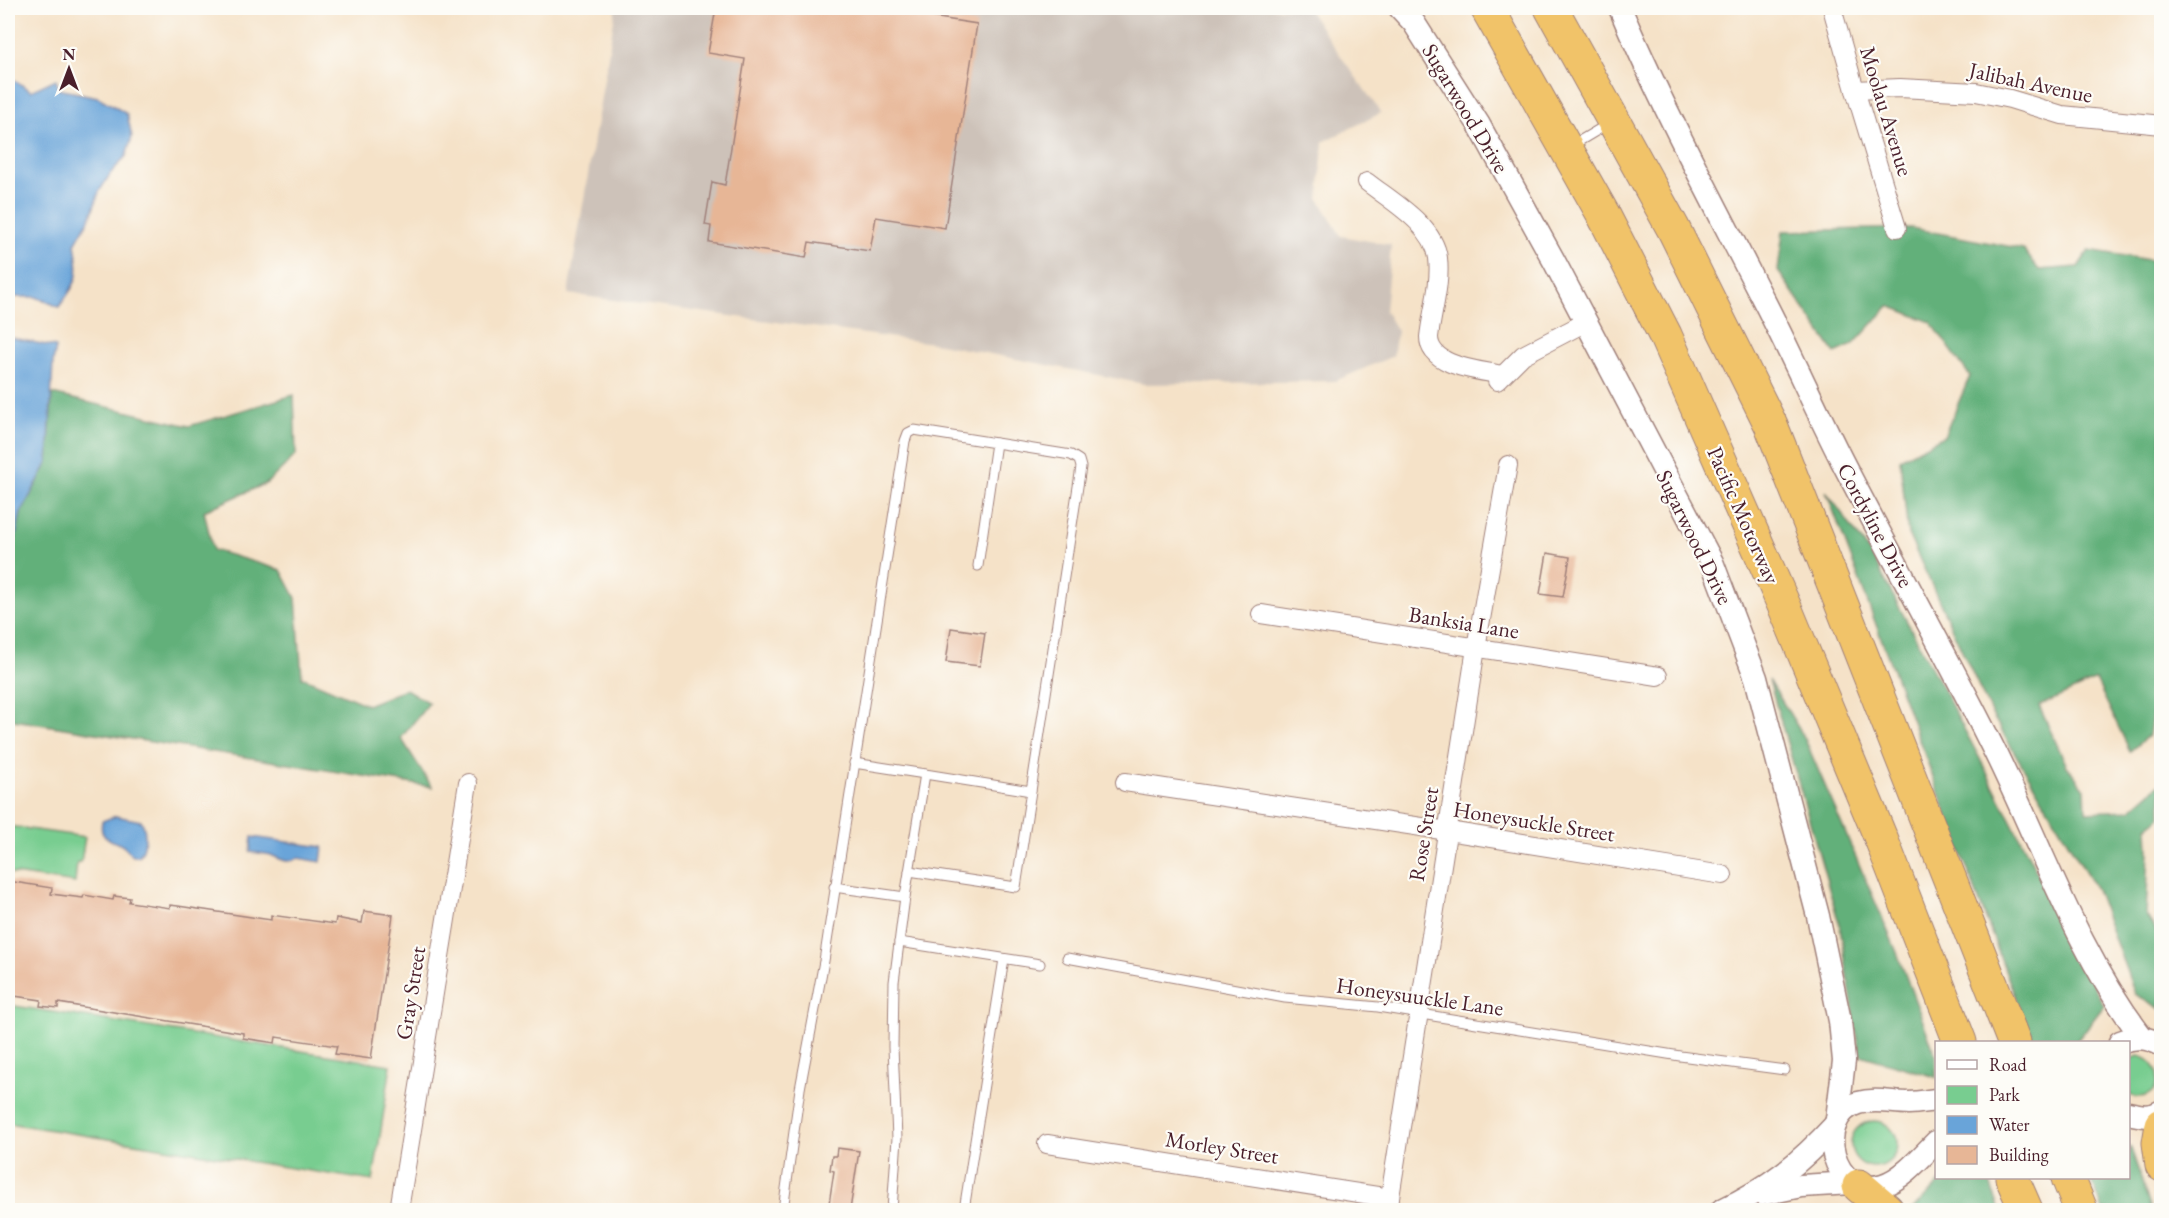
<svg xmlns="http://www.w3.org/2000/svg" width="2169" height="1218" viewBox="0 0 2169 1218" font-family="'EB Garamond',serif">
	<rect width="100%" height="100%" fill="#fdfcf7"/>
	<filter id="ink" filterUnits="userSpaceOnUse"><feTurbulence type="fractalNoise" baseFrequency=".0167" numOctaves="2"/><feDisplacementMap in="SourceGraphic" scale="12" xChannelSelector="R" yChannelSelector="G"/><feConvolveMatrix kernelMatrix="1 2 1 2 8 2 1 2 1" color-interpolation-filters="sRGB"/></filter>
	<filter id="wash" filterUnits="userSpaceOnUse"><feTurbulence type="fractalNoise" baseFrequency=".008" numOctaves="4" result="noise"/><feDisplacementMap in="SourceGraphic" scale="24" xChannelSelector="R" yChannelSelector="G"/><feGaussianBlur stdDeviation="1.35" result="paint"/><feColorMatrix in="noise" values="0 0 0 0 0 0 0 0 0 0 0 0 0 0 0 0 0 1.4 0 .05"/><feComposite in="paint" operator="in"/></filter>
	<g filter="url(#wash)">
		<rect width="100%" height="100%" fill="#f5e2c8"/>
		<polygon fill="#cdc2b9" points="616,8 1307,8 1381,113 1323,142 1319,199 1341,236 1391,245 1385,311 1397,331 1393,356 1335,381 1144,384 940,344 568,294"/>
		<g fill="#78cd90" stroke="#61765e" stroke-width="1.5">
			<polygon points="8,826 85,837 81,862 77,862 75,883 8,873"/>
			<polygon points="8,1005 391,1065 373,1181 8,1123"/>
			<path d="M 2139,1056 C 2169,1063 2160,1107 2129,1095 L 2128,1059 Z"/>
			<circle cx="1874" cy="1144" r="23"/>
		</g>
		<g fill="#62b07a" stroke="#566852" stroke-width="1.5">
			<polygon points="1911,228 2023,249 2039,270 2078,267 2089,250 2161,262 2162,668 2159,671 2149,735 2130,751 2096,680 2039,706 2067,766 2085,789 2086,812 2130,810 2161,783 2161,817 2148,827 2149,852 2146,915 2161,939 2161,1009 2135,994 2096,889 1991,713 1908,534 1900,459 1944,436 1970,376 1931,322 1889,306 1853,345 1835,353 1778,271 1783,231"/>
			<polygon points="52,394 189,426 294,395 296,455 267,483 204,511 213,550 281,570 296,598 302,677 367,705 406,689 429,703 401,738 432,787 8,719 8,553 12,555 21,513 48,462"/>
			<polygon points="1826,491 1872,556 1979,757 2104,1006 2076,1042 2032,1042"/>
			<polygon points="1769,680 1804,737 1896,950 1936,1056 1936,1077 1860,1055 1840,927"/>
			<polygon points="2129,1146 2131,1148 2151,1210 2103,1210 2091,1178 2128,1178"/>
			<polygon points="1945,1178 1988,1178 2000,1210 1912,1210"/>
		</g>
		<g fill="#69a4d9" stroke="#5a6282" stroke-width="1.5">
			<path d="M 8,76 L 31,91 L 56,79 L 58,89 L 98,97 L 127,114 L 132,137 L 126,156 L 110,174 L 99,192 L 91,216 L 75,244 C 81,278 78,280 59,307 L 36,297 L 8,297 Z"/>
			<polygon points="8,337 56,347 53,362 48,462 21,513 12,555 8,553"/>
			<path d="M 116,816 L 141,821 C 147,829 146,849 139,856 L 132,856 C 128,850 124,845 117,843 C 106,838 99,836 102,821 Z"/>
			<path d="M 252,837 L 323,847 L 321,862 L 298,858 C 287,865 280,858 270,855 C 263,853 256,853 250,852 Z"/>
		</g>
		<g id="blocks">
			<g fill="#e7b696">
				<polygon points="716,8 874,8 977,24 945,228 876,217 870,251 809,242 806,258 709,242 711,226 705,225 712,182 725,185 745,59 708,53"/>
				<polygon points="1547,553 1570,557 1563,597 1540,594"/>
				<polygon points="951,628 985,633 980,666 946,662"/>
				<polygon points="8,881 52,888 51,894 83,898 84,895 113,900 114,896 130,898 129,902 170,908 170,905 178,906 271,920 271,915 335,924 336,918 362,923 364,911 393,915 371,1059 335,1054 337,1046 276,1037 275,1043 243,1038 243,1033 58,1003 58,1008 40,1006 41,1000 8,995"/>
				<polygon points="837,1148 859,1151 850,1210 828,1210 834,1171 830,1170 832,1156 836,1156"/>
			</g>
		</g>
	</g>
	<g filter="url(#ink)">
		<use href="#blocks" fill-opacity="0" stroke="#a0807a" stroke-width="1.5"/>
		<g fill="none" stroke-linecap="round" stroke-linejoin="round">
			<defs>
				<g id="service">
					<polyline points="1571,146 1608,124"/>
					<polyline points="978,566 996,443"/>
					<polyline points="854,763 925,774"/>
					<polyline points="909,871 1016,887 1031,791"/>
					<polyline points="834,887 905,897"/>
					<polyline points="899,942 1040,964"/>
					<polyline points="1067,958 1285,998 1378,1007 1680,1056 1785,1070"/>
					<polyline points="783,1210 800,1089 824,961 905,441 908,433 914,430 1071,455 1079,460 1081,467 1031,791 925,774 905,897 894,982 893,1047 897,1138 892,1210"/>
					<polyline points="964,1210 1004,959"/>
				</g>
				<g id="minor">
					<polyline points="1832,8 1855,90 1897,228"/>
					<polyline points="1855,90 1900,88 1976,92 2010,99 2062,115 2162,125"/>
					<path d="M 1367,182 C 1391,201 1434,225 1438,258 C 1441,284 1432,311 1429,337 C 1429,367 1479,370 1502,375"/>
					<polyline points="1497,381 1523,355 1586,322"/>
					<polyline points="1261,614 1658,676"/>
					<polyline points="1125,782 1448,831 1723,875"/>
					<polyline points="1047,1144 1390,1198"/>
					<polyline points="399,1210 468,783"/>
					<polyline points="1388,1210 1476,648 1508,465"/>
				</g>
				<g id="tertiary">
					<polyline points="1400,8 1414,23 1479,125 1554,261 1712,562 1756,678 1818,916 1840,1021 1844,1061 1837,1119"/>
					<path d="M 1620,8 C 1662,107 1714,203 1763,299 C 1791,353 1815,408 1842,461 C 1890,554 1941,645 1988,738 C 2039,838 2074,948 2142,1037"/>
					<path d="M 2120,1042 C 2135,1036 2147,1037 2162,1045"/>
					<path d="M 1936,1100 C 1927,1101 1918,1103 1909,1103 C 1892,1103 1875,1098 1858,1103 C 1812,1117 1832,1201 1883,1185 C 1903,1179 1922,1156 1936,1142"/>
					<path d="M 2128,1113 C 2141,1116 2150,1118 2162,1111"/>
					<polyline points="1762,1194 1801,1186 1852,1183"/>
					<path d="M 1722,1210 C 1769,1188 1800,1163 1835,1125"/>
				</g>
				<g id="motorway">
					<polyline points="1487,8 1603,214 1665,335 1786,610 1882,841 1960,1042"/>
					<polyline points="1551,8 1673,228 1771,425 2014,1042"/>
					<polyline points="2162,1125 2159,1143 2162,1165"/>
					<polyline points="2012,1178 2026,1210"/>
					<polyline points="2068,1178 2081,1210"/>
					<polyline points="1859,1186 1887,1210"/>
				</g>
			</defs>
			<use href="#service" stroke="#a0807a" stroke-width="11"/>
			<use href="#minor" stroke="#a0807a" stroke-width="20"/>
			<use href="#tertiary" stroke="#a0807a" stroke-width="25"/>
			<use href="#motorway" stroke="#a0807a" stroke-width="35"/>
			<use href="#service" stroke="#fff" stroke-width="9"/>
			<use href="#minor" stroke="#fff" stroke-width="18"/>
			<use href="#tertiary" stroke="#fff" stroke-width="22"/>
			<use href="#motorway" stroke="#f1c369" stroke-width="33"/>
		</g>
	</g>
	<g text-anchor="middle" stroke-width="4.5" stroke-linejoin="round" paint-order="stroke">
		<g font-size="22" fill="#4a1f2b" stroke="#fdfcf7">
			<text transform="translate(2031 82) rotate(12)" y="8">Jalibah Avenue</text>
			<text transform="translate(1466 108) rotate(59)" y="8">Sugarwood Drive</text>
			<text transform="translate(1887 111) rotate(73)" y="8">Moolau Avenue</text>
			<text transform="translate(1744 515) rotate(66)" y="8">Pacific Motorway</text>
			<text transform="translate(1876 525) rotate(62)" y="8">Cordyline Drive</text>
			<text transform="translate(1695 537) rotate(64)" y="8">Sugarwood Drive</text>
			<text transform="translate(1464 622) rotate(9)" y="8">Banksia Lane</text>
			<text transform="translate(1534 821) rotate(9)" y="8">Honeysuckle Street</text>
			<text transform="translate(1423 834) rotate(-81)" y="8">Rose Street</text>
			<text transform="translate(410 993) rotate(-81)" y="8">Gray Street</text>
			<text transform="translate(1420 996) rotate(8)" y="8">Honeysuuckle Lane</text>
			<text transform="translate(1222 1147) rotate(9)" y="8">Morley Street</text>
		</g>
	</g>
	<rect width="2169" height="1218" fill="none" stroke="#fdfcf7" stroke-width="30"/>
	<rect x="1935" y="1041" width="195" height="138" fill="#fdfcf7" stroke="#b5a4a5" stroke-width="1.5"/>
	<rect x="1947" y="1060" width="30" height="9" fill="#ffffff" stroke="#b5a4a5" stroke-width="1.5"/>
	<text x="1989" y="1071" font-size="18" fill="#4a1f2b">Road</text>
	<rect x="1947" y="1086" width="30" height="18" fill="#78cd90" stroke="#b5a4a5" stroke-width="1.5"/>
	<text x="1989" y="1101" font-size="18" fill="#4a1f2b">Park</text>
	<rect x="1947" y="1116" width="30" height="18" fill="#69a4d9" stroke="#b5a4a5" stroke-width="1.5"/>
	<text x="1989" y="1131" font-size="18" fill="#4a1f2b">Water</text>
	<rect x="1947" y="1146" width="30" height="18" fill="#e7b696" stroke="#b5a4a5" stroke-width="1.5"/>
	<text x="1989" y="1161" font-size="18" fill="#4a1f2b">Building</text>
	<g transform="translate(69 69)" stroke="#fdfcf7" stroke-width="4.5" paint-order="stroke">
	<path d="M0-4.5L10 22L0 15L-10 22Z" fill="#4a1f2b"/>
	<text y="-9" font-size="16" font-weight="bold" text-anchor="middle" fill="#4a1f2b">N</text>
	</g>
</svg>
